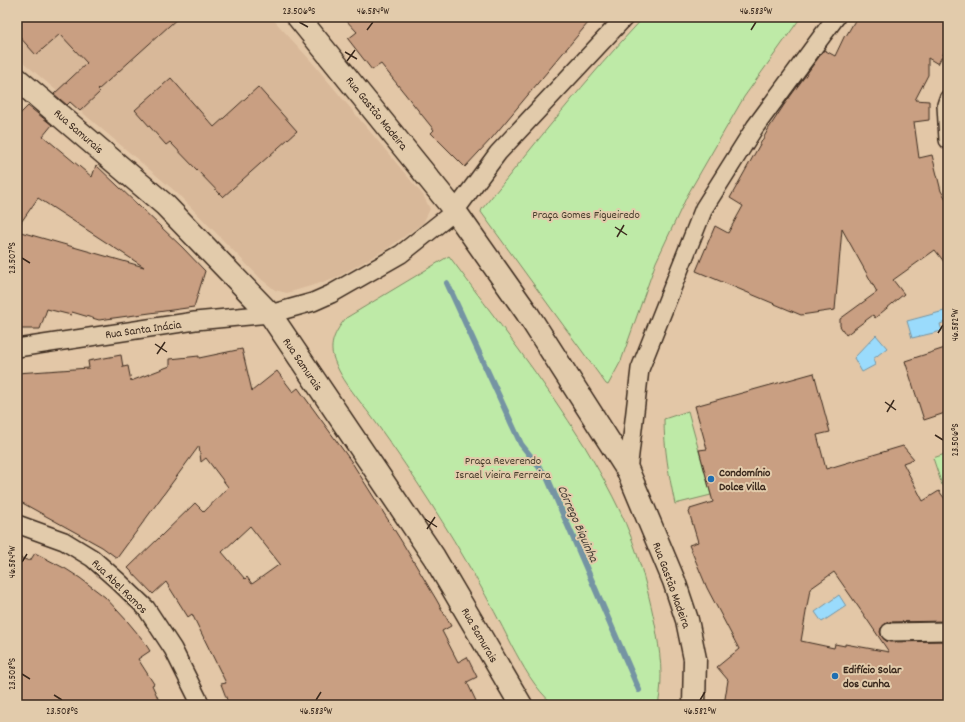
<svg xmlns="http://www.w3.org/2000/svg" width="965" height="722" viewBox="0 0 965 722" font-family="Dekko,sans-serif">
	<rect width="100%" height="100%" fill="#e3c7a7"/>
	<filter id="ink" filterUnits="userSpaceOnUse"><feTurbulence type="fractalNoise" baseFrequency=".025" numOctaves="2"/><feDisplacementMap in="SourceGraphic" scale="8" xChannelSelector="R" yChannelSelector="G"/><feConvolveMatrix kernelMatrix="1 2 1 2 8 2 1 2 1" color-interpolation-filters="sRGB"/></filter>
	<g filter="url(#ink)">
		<polygon fill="#d8b899" points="17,17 271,17 311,61 423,195 430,209 423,223 388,248 334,279 287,293 275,290 261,279 176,192 17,57"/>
		<g fill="#beeaa7" stroke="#7c8a62">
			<path d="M 644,17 L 801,17 L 744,97 L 688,194 L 656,262 L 621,361 L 608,385 L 606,384 L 481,212 L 482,209 C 535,144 587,78 644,17 Z"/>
			<path d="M 449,256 C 495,318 543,379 584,445 C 604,479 624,514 636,551 C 644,575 650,600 655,624 C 660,651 664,678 658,705 L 554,705 C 534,688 523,666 511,644 C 500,622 489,601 477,580 C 447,527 414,476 379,427 C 365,406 340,381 333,356 C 329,342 337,329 346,318 Z"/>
			<path d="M 688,411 L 711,495 L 675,504 C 669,476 664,448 664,419 Z"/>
			<polygon points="948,453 948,483 942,485 933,458"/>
		</g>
		<g fill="#9adbfc" stroke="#7494a3">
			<polygon points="948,310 948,321 940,324 942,331 912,338 907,321"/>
			<polygon points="876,335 887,348 873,359 875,365 862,372 854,358"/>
			<polygon points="839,595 846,606 822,622 815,612"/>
		</g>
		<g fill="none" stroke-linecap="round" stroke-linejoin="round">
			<polyline stroke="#7494a3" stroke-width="6" points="447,283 521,444 547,477 639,690"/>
		</g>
		<g fill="#c99f82" stroke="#3b2a1e" fill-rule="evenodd">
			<polygon points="17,17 179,17 98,90 100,92 80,111 70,102 67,105 54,94 87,63 60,34 36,55 17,34"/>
			<polygon points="343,17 593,17 492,138 465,167 431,133 434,130 381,64 372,70 348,39 357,32"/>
			<polygon points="857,17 948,17 948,45 938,64 928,58 928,75 915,100 929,101 929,120 914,122 919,158 932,155 941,191 948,202 948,267 935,250 893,280 904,294 875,318 873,315 846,335 840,326 840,319 877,292 842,229 835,310 801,315 696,271 715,226 728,233 743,206 730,198 769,128 784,105 824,50 835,56 845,35 846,36"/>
			<polygon points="171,78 214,127 258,87 297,131 223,197 170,142 166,145 135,110"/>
			<polygon points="28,106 52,125 43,136 92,177 96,165 182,247 205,271 194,307 99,320 72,312 71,315 47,309 40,329 21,329 19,266 17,267 17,231 144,267 38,198 17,228 17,117"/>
			<polygon points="948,347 948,412 924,420 905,361"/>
			<path d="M 242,349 L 252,391 L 277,371 L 293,392 L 298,388 L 351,461 L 402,542 L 436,599 L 451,626 L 442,631 L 458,662 L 467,657 L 477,677 L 467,682 L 476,701 L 467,705 L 229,705 L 221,684 L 226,683 L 192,614 L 188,617 L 166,582 L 153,594 L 128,568 L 195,503 L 204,512 L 228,487 L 206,458 L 201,462 L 199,446 L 117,558 L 102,547 L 17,500 L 17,373 L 89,368 L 88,361 L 121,355 L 123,367 L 128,366 L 131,381 L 170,366 L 170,359 L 199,356 L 199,358 ZM 250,526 L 280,564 L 252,584 L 247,577 L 245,579 L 222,552 Z"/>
			<path d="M 814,373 L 830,432 L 817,435 L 826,469 L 903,446 L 914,459 L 903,463 L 923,501 L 939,491 L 948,503 L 948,621 L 889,622 L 885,624 L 881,628 L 880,632 L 882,637 L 886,641 L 890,642 L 948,641 L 948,705 L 724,705 L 728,680 L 717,667 L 739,649 L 707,588 L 689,545 L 698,542 L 689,512 L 690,511 L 690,509 L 713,502 L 699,450 L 707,449 L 695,406 ZM 834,572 L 864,615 L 889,652 L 845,644 L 845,646 L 835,644 L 834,648 L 801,641 L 810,589 Z"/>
			<polygon points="35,553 66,569 80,578 105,597 128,622 143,640 150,651 138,659 154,684 152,685 161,705 17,705 17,557 30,561"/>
		</g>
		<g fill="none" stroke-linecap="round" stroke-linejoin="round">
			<defs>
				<g id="street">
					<polyline points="948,99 946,105 948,140"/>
					<polyline points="17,348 195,321 270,314 313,302 331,294 401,254 455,211 498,153 625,17"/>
					<polyline points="628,471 640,369 704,208 755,127 836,17"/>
					<polyline points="17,524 64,541 92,558 118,581 146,608 173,649 201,705"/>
					<polyline points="890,632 948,631"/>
				</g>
				<g id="secondary">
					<polyline points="298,17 455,211 527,313 628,471 674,581 687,620 695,659 694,705"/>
					<polyline points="17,79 165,205 270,314 434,557 521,705"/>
				</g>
			</defs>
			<use href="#street" stroke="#3b2a1e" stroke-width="20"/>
			<use href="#secondary" stroke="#3b2a1e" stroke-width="25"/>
			<use href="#street" stroke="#e2cbab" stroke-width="17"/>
			<use href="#secondary" stroke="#e2cbab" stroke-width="22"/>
		</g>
	</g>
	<path fill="none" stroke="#3b2a1e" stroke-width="1.5" d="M 299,22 L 308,27M 367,30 L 373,22M 751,30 L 756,22M 345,52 L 357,59M 347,61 L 355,50M 615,227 L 627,235M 617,237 L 624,225M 22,258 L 30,263M 938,333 L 943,325M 155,344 L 167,352M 157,354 L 165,342M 885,402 L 896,410M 887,412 L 894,400M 935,435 L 943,440M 425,519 L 437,527M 427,529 L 435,517M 22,562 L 27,554M 22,674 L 30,679M 54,695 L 62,700M 316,700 L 321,692M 700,700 L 705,692"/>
	<g fill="#1f6fb2" stroke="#e2cbab" stroke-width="1.5">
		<circle cx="711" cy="479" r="4"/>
		<circle cx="835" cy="676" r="4"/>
	</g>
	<g text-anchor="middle" stroke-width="4" stroke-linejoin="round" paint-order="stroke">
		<g font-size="12" fill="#3b2a1e" stroke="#e2cbab">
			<text transform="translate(377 113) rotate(51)" y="4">Rua Gastão Madeira</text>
			<text transform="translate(79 131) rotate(41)" y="4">Rua Samurais</text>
			<text transform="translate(143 329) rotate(-8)" y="4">Rua Santa Inácia</text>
			<text transform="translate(303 364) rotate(56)" y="4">Rua Samurais</text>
			<text transform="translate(672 585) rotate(70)" y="4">Rua Gastão Madeira</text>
			<text transform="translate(120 586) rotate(44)" y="4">Rua Abel Ramos</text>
			<text transform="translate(480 635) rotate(60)" y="4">Rua Samurais</text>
		</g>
		<g font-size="12" fill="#483d2c" stroke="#e2cbab">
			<text x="586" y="218">Praça Gomes Figueiredo</text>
			<text x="503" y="464">Praça Reverendo<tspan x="503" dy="14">Israel Vieira Ferreira</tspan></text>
		</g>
		<g font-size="12" font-weight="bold" fill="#3b2a1e" stroke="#e2cbab" text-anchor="start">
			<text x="719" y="476">Condomínio<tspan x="719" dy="14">Dolce Villa</tspan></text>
			<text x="843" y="673">Edifício Solar<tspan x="843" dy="14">dos Cunha</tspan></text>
		</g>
		<g font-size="13" font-style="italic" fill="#443c34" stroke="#e2cbab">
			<text transform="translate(579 523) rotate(66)" y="5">Córrego Biquinha</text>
		</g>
	</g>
	<rect width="965" height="722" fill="none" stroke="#e2cbab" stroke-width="44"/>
	<rect x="22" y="22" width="921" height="678" fill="none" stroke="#3b2a1e" stroke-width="1.5"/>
	<g font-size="10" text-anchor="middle" fill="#3b2a1e">
		<text x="299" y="14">23.506°S</text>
		<text x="373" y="14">46.584°W</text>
		<text x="756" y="14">46.583°W</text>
		<text transform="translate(11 258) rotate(-90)" y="4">23.507°S</text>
		<text transform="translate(954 325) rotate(-90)" y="4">46.582°W</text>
		<text transform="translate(954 440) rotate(-90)" y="4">23.506°S</text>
		<text transform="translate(11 562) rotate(-90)" y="4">46.584°W</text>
		<text transform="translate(11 674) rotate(-90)" y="4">23.508°S</text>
		<text x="62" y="714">23.508°S</text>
		<text x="316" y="714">46.583°W</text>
		<text x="700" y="714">46.582°W</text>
	</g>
</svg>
